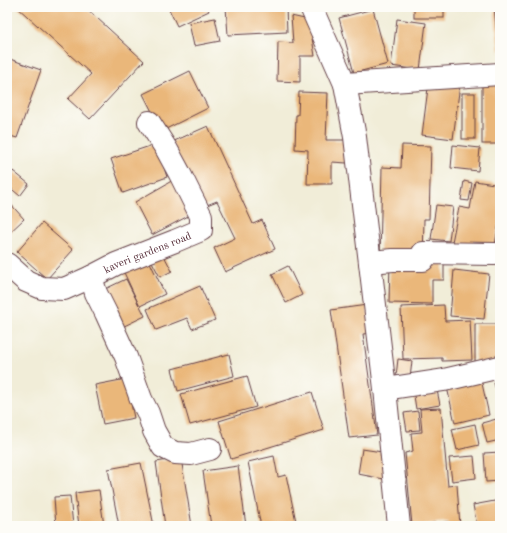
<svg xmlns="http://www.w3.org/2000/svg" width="507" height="533" viewBox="0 0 507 533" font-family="'Old Standard TT',serif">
	<rect width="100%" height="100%" fill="#fdfcf7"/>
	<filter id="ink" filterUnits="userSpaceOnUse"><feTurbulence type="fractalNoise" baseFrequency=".025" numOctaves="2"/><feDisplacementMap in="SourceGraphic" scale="8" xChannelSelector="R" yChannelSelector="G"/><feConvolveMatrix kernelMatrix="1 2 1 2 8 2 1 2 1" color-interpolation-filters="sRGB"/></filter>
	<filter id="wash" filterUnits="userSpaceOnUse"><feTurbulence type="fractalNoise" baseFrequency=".012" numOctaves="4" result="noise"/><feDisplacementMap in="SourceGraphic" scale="16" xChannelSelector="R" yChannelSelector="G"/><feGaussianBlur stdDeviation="0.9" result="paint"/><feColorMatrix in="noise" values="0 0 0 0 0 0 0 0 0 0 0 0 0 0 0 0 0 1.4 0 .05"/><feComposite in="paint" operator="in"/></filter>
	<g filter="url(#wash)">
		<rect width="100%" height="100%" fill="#f1edd8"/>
		<g id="blocks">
			<g fill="#eab77a">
				<polygon points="17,7 85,7 144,61 90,119 68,99 91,74"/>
				<polygon points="168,7 207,7 209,11 177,26"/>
				<polygon points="226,7 286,7 287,32 228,35"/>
				<rect x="414" y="7" width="30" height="11"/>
				<polygon points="494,7 500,7 500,54 499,54"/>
				<polygon points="373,9 388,64 354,73 339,18"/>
				<polygon points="291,16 309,20 315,56 300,56 300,82 277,81 278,42 293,43"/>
				<polygon points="215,18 220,41 194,46 189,23"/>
				<polygon points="397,19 426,23 420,70 391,66"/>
				<polygon points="7,58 41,70 17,138 7,135"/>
				<polygon points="190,71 208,108 162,131 143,94"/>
				<rect x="482" y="78" width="18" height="66"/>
				<polygon points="429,80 460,84 453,139 422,135"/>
				<polygon points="299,92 328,93 326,140 348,140 347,163 332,162 332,184 307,184 308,150 295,149 296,115 298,115"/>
				<rect x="462" y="93" width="13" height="46"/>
				<polygon points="208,126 253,224 262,220 275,249 225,272 214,248 235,238 217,201 202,207 172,142"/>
				<polygon points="156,144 167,177 123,193 111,159"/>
				<polygon points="402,145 431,146 429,219 424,219 423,260 380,259 382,167 401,168"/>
				<polygon points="453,145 480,148 478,171 451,168"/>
				<polygon points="13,171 29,184 20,196 7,185 7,179"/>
				<polygon points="175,179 194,213 152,235 135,202"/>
				<polygon points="464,181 472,183 469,201 461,200"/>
				<polygon points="475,181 500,185 500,217 494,250 452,242 459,207 470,209"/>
				<polygon points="7,200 24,219 7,235"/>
				<polygon points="436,205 453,207 449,241 431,239"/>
				<polygon points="42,223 73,250 47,279 17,252"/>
				<polygon points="161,250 172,271 160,277 149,256"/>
				<polygon points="146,254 165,294 140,306 145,316 118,329 101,291 126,279 139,305 121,266"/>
				<polygon points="444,255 444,280 432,280 432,304 389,303 390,261"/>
				<polygon points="288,266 302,295 286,303 272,274"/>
				<polygon points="454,270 489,274 484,319 450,316"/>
				<polygon points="200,286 215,320 192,329 187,318 156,330 147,309"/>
				<polygon points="367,305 371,333 363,334 377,435 349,438 331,310"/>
				<polygon points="444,305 445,321 470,320 472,360 442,361 442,358 403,359 401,307"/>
				<rect x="475" y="324" width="25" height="38"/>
				<polygon points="229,354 234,376 178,391 172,369"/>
				<polygon points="398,359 412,361 410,378 396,376"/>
				<polygon points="247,376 256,407 190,425 181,394"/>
				<polygon points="126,379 134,418 103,424 95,385"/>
				<polygon points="481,379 489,415 455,423 447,387"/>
				<polygon points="500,382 500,404 494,383"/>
				<polygon points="436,385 440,405 416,409 413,389"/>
				<polygon points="312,392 324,430 231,459 219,421"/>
				<polygon points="441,408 448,486 457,485 460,526 448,526 448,522 412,525 405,453 413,451 411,433 422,432 420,409"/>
				<polygon points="418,411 420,430 407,431 404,413"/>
				<polygon points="500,418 500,440 487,443 482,423"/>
				<polygon points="475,424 479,445 457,450 452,429"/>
				<polygon points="362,449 389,453 384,479 358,474"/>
				<polygon points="500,452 500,481 486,482 484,453"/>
				<polygon points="274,456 278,477 286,475 297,526 261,526 248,462"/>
				<polygon points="474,456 476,478 452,481 449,458"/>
				<polygon points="181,458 192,526 165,526 156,462"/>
				<polygon points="141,463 154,526 119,526 108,469"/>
				<polygon points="238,466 246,526 211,526 203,471"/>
				<polygon points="99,490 104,526 79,526 75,493"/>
				<polygon points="70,496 73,526 56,526 54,497"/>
				<polygon points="500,500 500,526 477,526 473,505"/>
			</g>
		</g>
	</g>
	<g filter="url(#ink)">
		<use href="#blocks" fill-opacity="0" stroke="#633e45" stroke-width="1"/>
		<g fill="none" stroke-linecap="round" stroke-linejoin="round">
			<defs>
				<g id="minor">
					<polyline points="311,7 345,84 355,137 385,389 399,526"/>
					<polyline points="345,84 500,74"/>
					<polyline points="370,262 393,260 423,260 423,253 495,254"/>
					<path id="s1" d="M 7,264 L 26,281 L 42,288 L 64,289 L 91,277 L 116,264 L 175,241 L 201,230 L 201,216 L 180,174 L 167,150 L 149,122"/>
					<polyline points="91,277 96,293 106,313 126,357 141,399 148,413 154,431 163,447 175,453 191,454 210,449"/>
					<polyline points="385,389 444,380 500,367"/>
				</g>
			</defs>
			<use href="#minor" stroke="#633e45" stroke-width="24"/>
			<use href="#minor" stroke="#fff" stroke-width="22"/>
		</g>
	</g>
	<g text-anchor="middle" stroke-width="3.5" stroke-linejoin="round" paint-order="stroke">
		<g font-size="11" fill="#4a1f2b" stroke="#fdfcf7">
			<text dy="4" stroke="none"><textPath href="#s1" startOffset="156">kaveri gardens road</textPath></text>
		</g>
	</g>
	<rect width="507" height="533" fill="none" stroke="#fdfcf7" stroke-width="24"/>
</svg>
